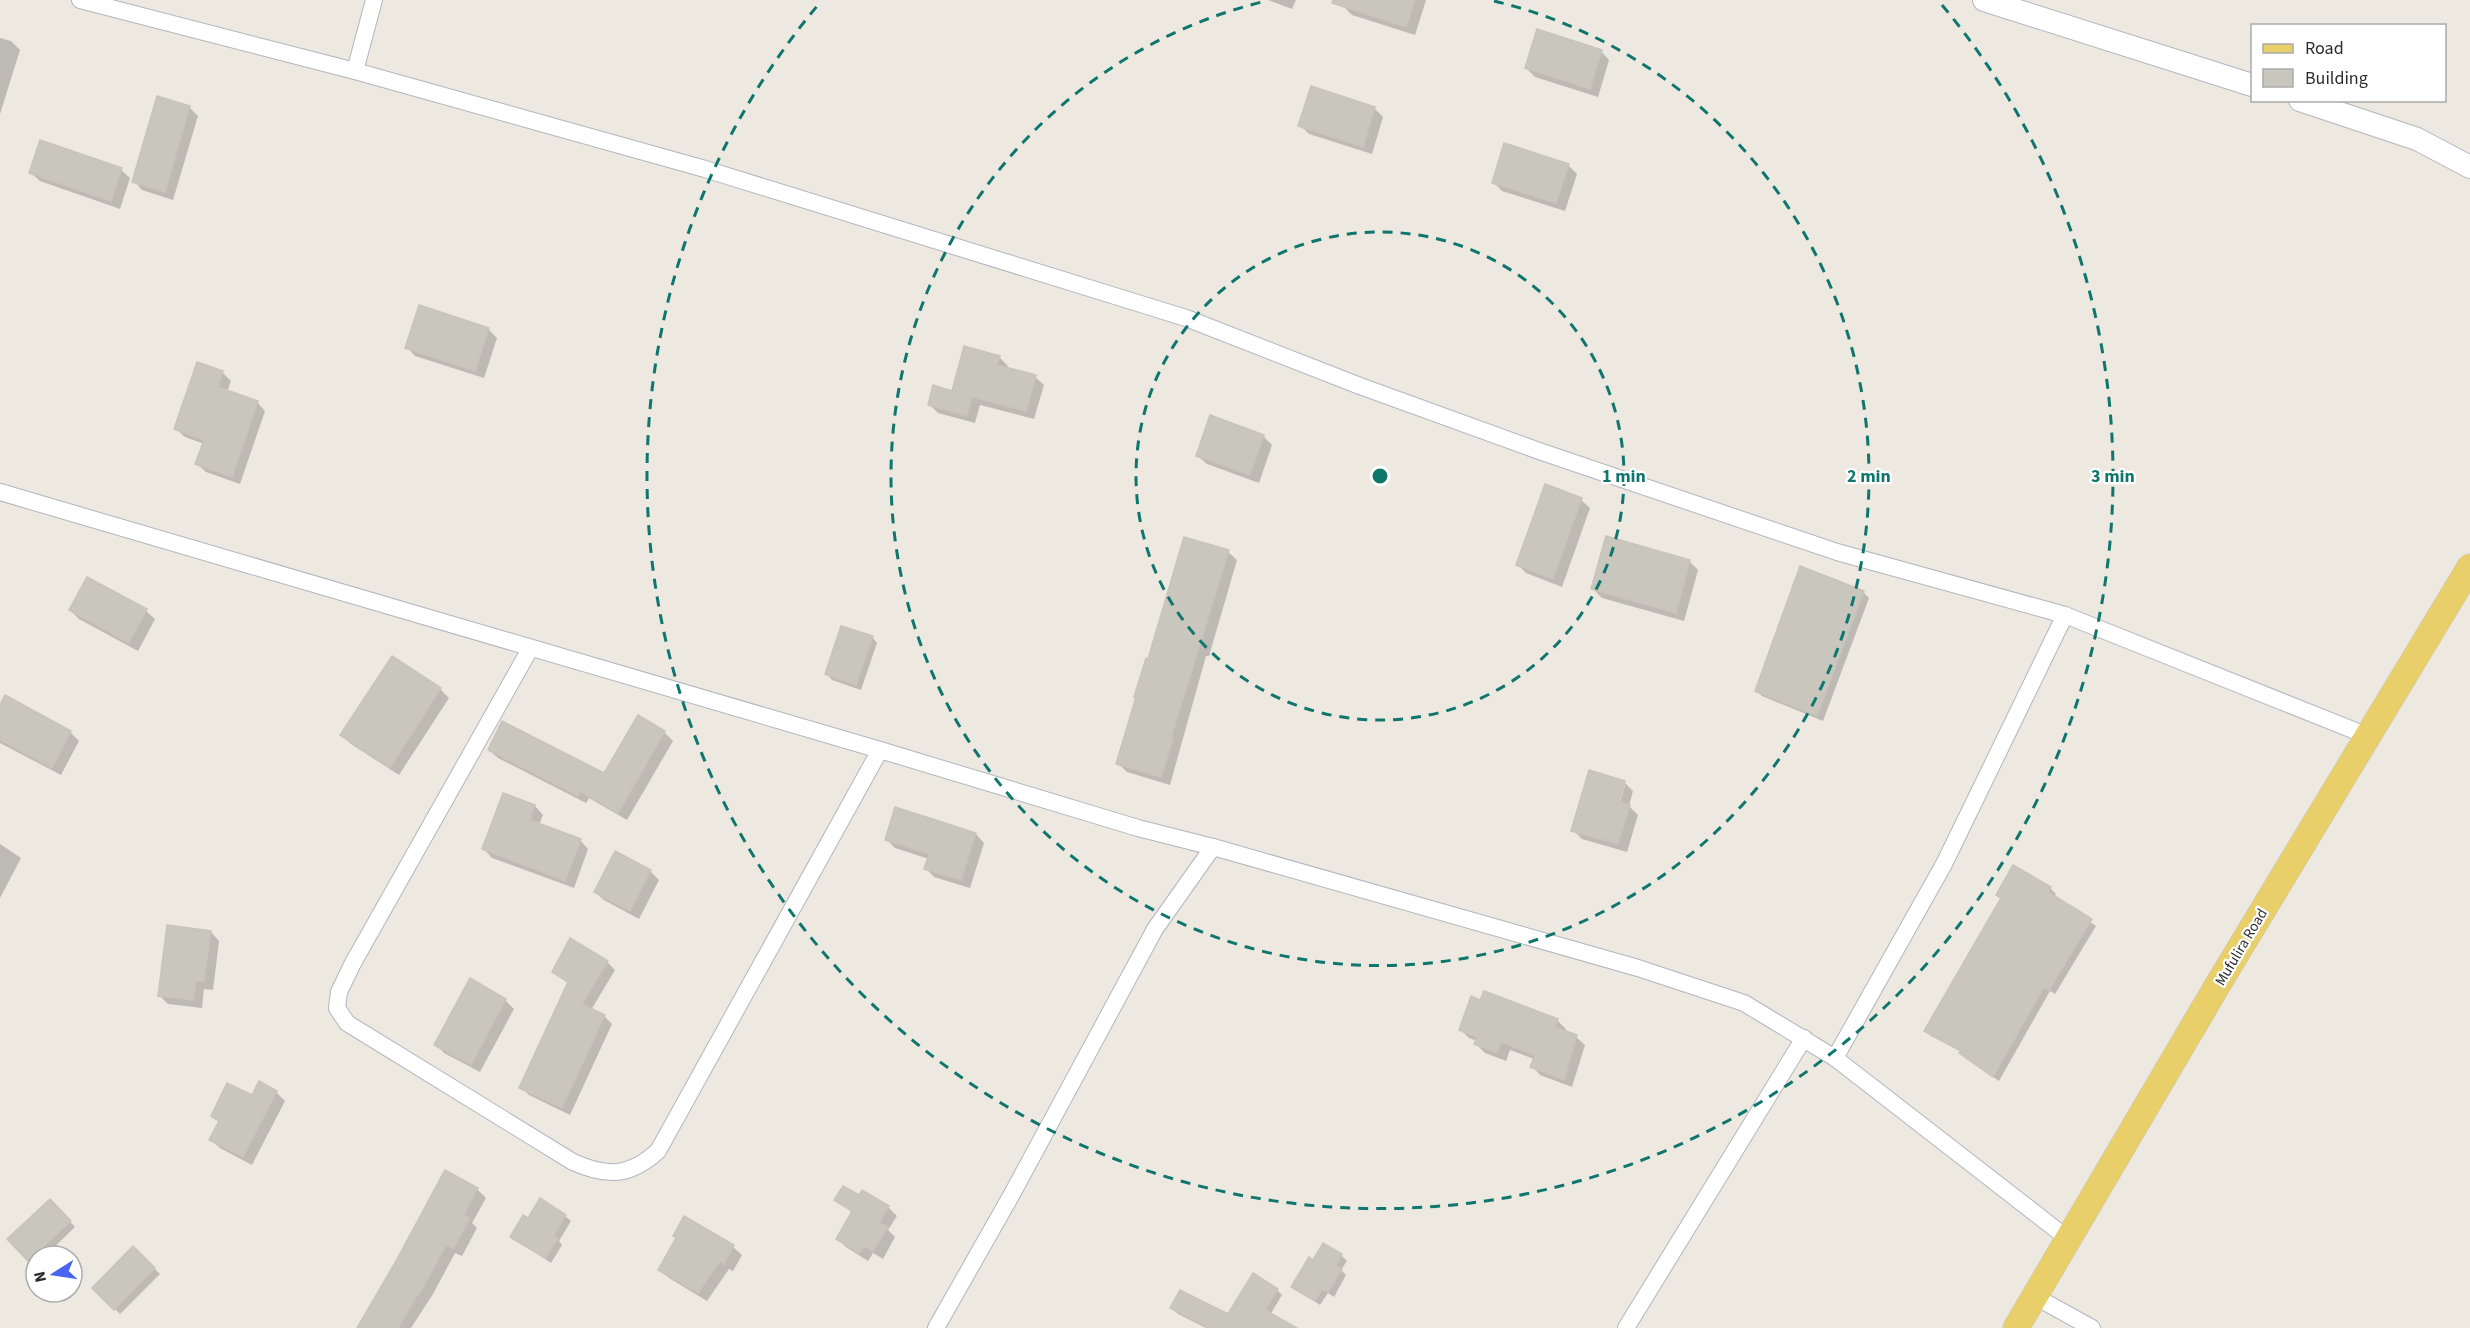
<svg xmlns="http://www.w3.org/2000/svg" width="2470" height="1328" viewBox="0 0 2470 1328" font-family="'Source Sans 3',sans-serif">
	<rect width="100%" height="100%" fill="#ede8e0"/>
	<g fill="#0003" fill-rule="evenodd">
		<polygon points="1268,0 1296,0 1292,9"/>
		<polygon points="1345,0 1426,0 1415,35 1352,15 1343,6"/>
		<polygon points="0,38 11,41 20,50 0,114"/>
		<polygon points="1601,51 1609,60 1598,97 1535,77 1526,68"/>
		<polygon points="1312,88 1375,109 1383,117 1372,154 1309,134 1300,125"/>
		<polygon points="189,107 198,116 173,200 142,190 134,181"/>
		<polygon points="1568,165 1577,174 1565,211 1502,191 1493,182"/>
		<polygon points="121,170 130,178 120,209 40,181 31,173"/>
		<polygon points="488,329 497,338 484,378 415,356 407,347"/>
		<polygon points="999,357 1008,366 1007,369 1035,377 1044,385 1034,419 980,405 975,423 938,413 929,404 953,393"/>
		<polygon points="222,372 231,381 227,392 257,402 265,411 240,484 206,472 197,464 204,444 185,437 176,429"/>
		<polygon points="1263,436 1272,445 1259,483 1207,464 1198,456"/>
		<polygon points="1581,500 1590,508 1562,587 1526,573 1518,565"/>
		<polygon points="1228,552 1237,560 1209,656 1206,656 1170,785 1127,772 1118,763 1149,661"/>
		<polygon points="1689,561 1698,570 1684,621 1602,598 1593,589"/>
		<polygon points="1863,592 1869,598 1823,721 1762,696 1757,691"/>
		<polygon points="70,610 146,611 155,619 138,651 79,619"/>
		<polygon points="872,637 877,643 861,690 832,680 827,674"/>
		<polygon points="440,689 449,698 399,775 351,744 342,735"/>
		<polygon points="6,697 70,732 79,741 61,775 0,743 0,708"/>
		<polygon points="638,717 665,733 673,741 627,820 589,798 586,803 498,758 489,750 605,775"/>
		<path d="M 1624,782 L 1633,791 L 1629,806 L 1638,815 L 1627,852 L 1582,839 L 1573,830 ZM 1622,785 L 1625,785 L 1618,809 L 1615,809 Z"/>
		<polygon points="535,806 543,815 539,825 580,840 588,849 574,888 492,858 484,849"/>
		<polygon points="976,834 984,843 970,888 934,877 926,868 929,859 895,848 887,840"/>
		<polygon points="0,844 21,858 0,898"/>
		<polygon points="650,871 659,880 639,919 604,900 595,892"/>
		<polygon points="2050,888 2056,894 2054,897 2096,926 2055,994 2050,991 1999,1081 1967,1059 1962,1052 1931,1036 1926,1031 2002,899 1998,895"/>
		<polygon points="211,932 219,941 213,990 204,989 202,1008 168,1004 159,995"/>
		<polygon points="607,962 615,970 591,1010 604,1016 612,1024 570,1115 529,1095 521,1087 569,984 554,972"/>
		<polygon points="505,1000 514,1009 480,1072 444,1053 436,1044"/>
		<polygon points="1481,1002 1557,1020 1566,1029 1565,1032 1576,1037 1585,1045 1572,1087 1540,1075 1532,1066 1534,1059 1510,1050 1506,1061 1485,1053 1476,1044 1477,1041 1469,1038 1460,1029"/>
		<polygon points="276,1092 285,1101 252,1165 220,1148 211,1140 220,1123 212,1116 253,1097"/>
		<polygon points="477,1189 486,1198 472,1223 477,1228 462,1256 455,1253 433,1294 411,1328 358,1328"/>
		<polygon points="860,1197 888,1207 897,1216 888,1230 895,1237 883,1259 873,1253 868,1261 846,1247 838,1239 853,1213 836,1200"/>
		<polygon points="50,1201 75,1227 45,1256 36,1256 35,1266 9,1239"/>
		<polygon points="565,1216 571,1221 559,1241 562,1245 551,1263 512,1237 529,1220"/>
		<polygon points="685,1218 733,1247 742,1255 733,1271 729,1269 707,1301 669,1278 660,1270 678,1239"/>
		<polygon points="133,1248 160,1274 120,1314 94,1288"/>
		<polygon points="1341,1255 1347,1261 1341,1270 1346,1275 1334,1297 1328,1293 1320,1305 1293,1287 1314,1262"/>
		<polygon points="1277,1290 1282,1295 1270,1315 1292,1328 1206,1328 1178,1314 1172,1308 1228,1316"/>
	</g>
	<g fill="#c9c6be" stroke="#c9c4b9" stroke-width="1.5">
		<polygon points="1333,0 1415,0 1406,27 1332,3"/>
		<polygon points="1537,29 1602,50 1590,89 1525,68"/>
		<polygon points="1311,86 1375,107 1363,147 1298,126"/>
		<polygon points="157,96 190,106 165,192 132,182"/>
		<polygon points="40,140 122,168 111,201 29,173"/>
		<polygon points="1504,143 1569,164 1556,203 1492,183"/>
		<polygon points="419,305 489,328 475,371 405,348"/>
		<polygon points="964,346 1000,356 997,365 1036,375 1026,411 972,397 967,416 928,405 933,385 952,391"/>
		<polygon points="197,362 223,371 218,387 258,401 232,477 195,464 204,440 174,429"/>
		<polygon points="1210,415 1264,435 1250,475 1196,456"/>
		<polygon points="1545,484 1582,498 1553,579 1516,565"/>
		<polygon points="1606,536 1690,560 1676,613 1591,589"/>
		<polygon points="1184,537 1229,550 1171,738 1173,739 1161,777 1116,764 1136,697 1134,697 1146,658 1148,659"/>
		<polygon points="1800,566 1864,591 1817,716 1755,691"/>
		<polygon points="87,577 147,609 129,643 69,610"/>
		<polygon points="841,626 873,636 856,685 825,674"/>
		<polygon points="392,656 441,688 390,768 340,735"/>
		<polygon points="5,695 71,731 52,768 0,740 0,705"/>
		<polygon points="638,715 665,731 618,813 580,791 578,796 488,750 502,721 604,773"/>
		<polygon points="1589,770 1625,781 1619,802 1630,805 1618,844 1571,831"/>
		<polygon points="503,793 535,805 530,820 581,839 565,881 482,849"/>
		<polygon points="895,807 976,833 961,880 924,869 929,854 885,840"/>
		<polygon points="615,851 651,870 630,911 594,892"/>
		<polygon points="2013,865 2051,887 2048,892 2092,919 2049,990 2044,987 1993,1077 1959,1053 1961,1051 1924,1031 2001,898 1996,895"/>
		<polygon points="167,925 211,931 204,982 196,981 193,1000 158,996"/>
		<polygon points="570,938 608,961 582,1004 605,1015 562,1108 519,1088 568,982 552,972"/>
		<polygon points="470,978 506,999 471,1065 434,1045"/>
		<polygon points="1484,991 1558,1019 1555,1027 1577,1035 1564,1080 1530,1067 1535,1055 1501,1042 1497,1053 1474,1044 1477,1037 1459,1030 1471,996 1480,1000"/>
		<polygon points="259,1081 277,1091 243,1157 209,1140 219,1121 211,1116 227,1083 252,1095"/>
		<polygon points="445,1170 478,1188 464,1215 470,1218 453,1249 446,1245 419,1295 418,1294 398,1328 357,1328 396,1261"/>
		<polygon points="843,1186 859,1195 862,1190 889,1206 879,1223 888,1227 873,1251 864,1246 859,1253 836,1239 852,1211 834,1200"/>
		<polygon points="540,1198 566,1215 554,1236 558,1238 545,1258 510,1237 523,1215 528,1218"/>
		<polygon points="50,1199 71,1221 28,1261 7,1239"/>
		<polygon points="684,1216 734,1245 724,1264 720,1261 698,1293 658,1270 676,1238 673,1236"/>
		<polygon points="1323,1243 1342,1254 1336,1265 1342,1269 1328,1292 1322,1289 1315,1301 1291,1287 1309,1257 1313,1260"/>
		<polygon points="133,1246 155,1268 114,1310 92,1288"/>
		<polygon points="1253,1273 1278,1289 1265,1310 1297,1328 1209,1328 1170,1308 1180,1290 1228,1314"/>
	</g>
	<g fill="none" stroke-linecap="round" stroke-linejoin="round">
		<defs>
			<g id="street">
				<polyline points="80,0 355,71 705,169 1186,318 1360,386 1539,451 1837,552 2065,615 2368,736"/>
				<polyline points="355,71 374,0"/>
				<polyline points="0,492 880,750 1138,828 1213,847 1638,968 1744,1003 1835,1058 2067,1238"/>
				<path d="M 530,649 L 353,963 L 339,992 L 337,1008 L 347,1023 L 573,1162 C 607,1177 629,1177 658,1151 L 880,750"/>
				<polyline points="1835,1058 1944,864 2065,615"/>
				<polyline points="2034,1296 2092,1328"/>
				<polyline points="936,1328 1012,1194 1155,929 1213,847"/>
				<polyline points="1626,1328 1804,1038"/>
			</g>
			<g id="secondary">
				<polyline points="1984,0 2252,85"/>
				<polyline points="2300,100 2417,139 2470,167"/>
			</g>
			<polyline id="primary" points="2016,1328 2217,986 2470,567"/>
		</defs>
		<use href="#street" stroke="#b3b5bf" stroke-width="18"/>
		<use href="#secondary" stroke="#b3b5bf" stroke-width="24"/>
		<use href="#primary" stroke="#c8c8c8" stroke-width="27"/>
		<use href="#street" stroke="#fff" stroke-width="16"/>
		<use href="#secondary" stroke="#fff" stroke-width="22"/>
		<use href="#primary" stroke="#e9cf69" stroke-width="26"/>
	</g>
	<g fill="none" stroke="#0f766e" stroke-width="3" stroke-dasharray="10 8">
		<circle cx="1380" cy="476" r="244"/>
		<path d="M1494 1A489 489 0 1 1 1266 1"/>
		<path d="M1942 5A733 733 0 1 1 818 5"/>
	</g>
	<g text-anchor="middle" stroke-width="4.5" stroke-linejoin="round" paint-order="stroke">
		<g font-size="15" fill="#2c2c2c" stroke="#fff">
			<text transform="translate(2241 947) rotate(-59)" y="5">Mufulira Road</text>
		</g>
	</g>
	<circle cx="1380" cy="476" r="9" fill="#0f766e" stroke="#fff" stroke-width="3"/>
	<g font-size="18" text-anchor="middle" font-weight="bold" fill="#0f766e" stroke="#fff" stroke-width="4.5" stroke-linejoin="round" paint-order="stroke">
		<text x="1624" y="482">1 min</text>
		<text x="1869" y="482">2 min</text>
		<text x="2113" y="482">3 min</text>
	</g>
	<rect x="2251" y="24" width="195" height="78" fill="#ffffff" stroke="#ababab" stroke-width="1.5"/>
	<rect x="2263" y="44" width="30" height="9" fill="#e9cf69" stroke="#ababab" stroke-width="1.5"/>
	<text x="2305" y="54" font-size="18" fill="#2c2c2c">Road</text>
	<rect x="2263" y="69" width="30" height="18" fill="#c9c6be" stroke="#ababab" stroke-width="1.5"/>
	<text x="2305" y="84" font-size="18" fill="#2c2c2c">Building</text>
	<g transform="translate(54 1274) rotate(258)"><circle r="28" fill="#ffffff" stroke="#ababab" stroke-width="1.5"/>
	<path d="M0-4.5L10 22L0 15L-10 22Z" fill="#4b64ef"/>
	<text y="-9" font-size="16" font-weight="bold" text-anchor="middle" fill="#2c2c2c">N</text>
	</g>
</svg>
